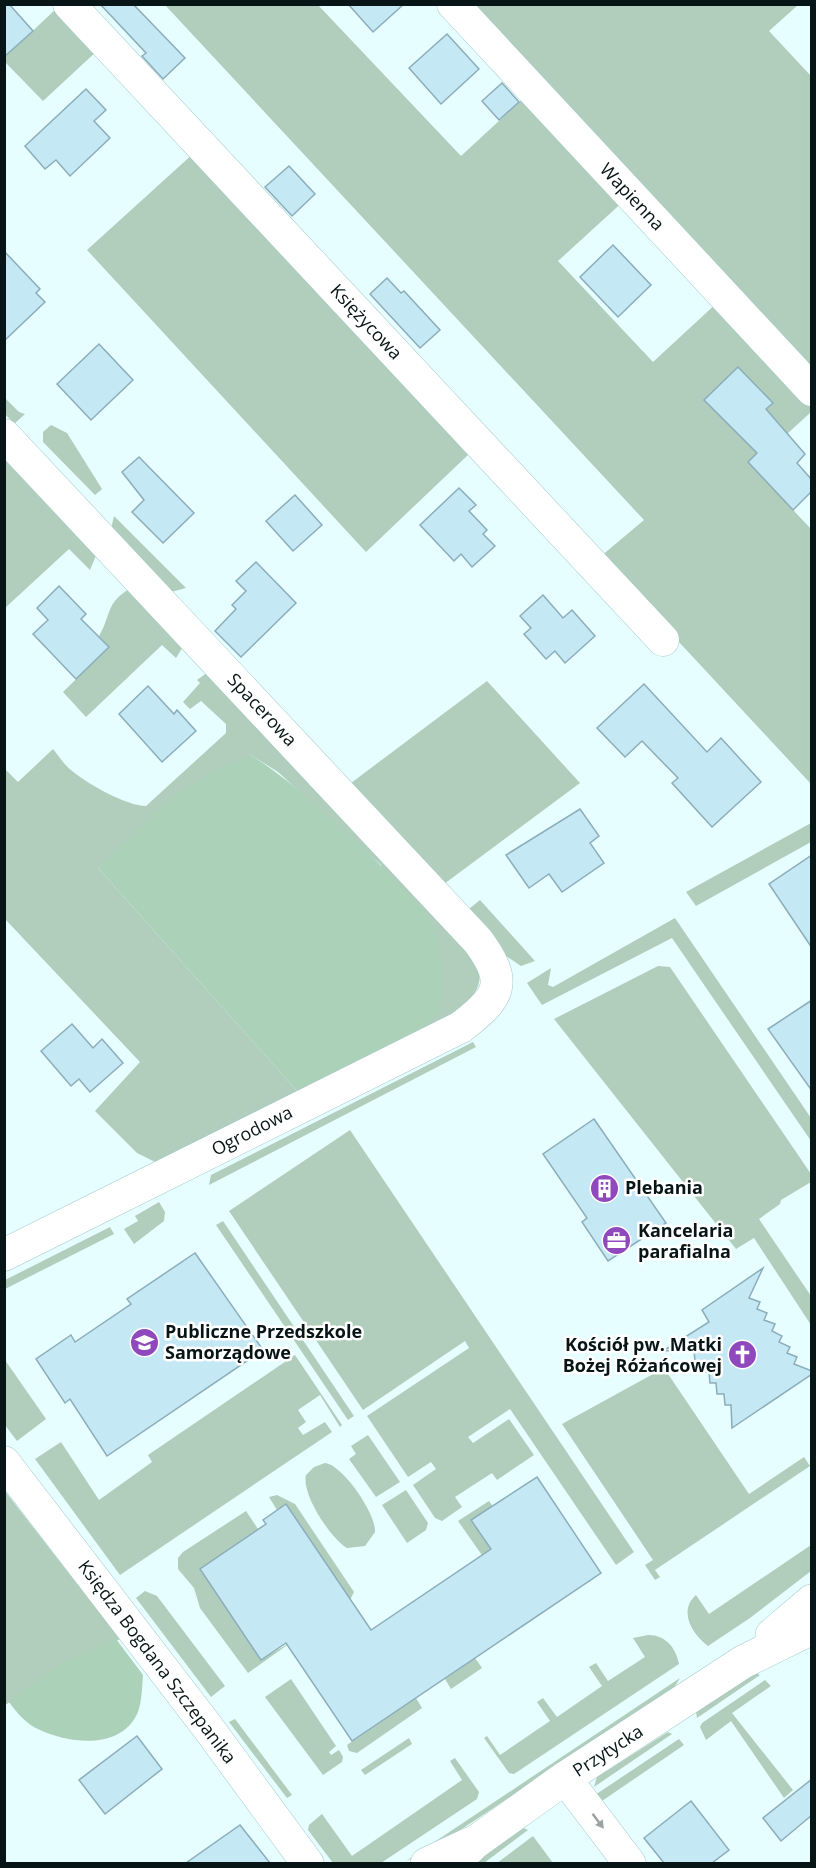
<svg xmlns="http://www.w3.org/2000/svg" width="816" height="1868" viewBox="0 0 816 1868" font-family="'Open Sans',sans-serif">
	<rect width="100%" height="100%" fill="#e6feff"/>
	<g fill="#b0cebb">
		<polygon points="165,5 318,5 461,156 527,95 469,5 798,5 769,31 811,76 811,374 638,188 558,261 653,362 719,301 811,401 811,412 787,434 782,429 748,462 811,529 811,784 600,557 644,520"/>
		<polygon points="57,8 98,50 43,101 5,62 5,57"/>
		<polygon points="195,152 470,453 366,552 87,250"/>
		<polygon points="4,397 19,412 25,414 14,424 5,414"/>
		<polygon points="51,425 67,433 102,489 95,495 43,442 43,432"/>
		<polygon points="5,452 97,553 90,570 69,549 5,608"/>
		<polygon points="114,516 186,588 171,592 111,529"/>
		<path d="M 131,588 L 184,645 L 176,658 L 162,645 L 86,717 L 63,692 L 109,647 L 99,636 C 112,614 105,603 131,588 Z"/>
		<path d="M 208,672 L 441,920 C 452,934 467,948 476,964 C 494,998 439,1021 417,1034 L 381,865 L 278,772 L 251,755 L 98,868 L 297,1091 L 155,1162 L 137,1153 L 95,1111 L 140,1062 L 5,919 L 4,768 L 18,782 L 53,749 C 59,756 64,765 71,770 C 87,784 127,806 146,806 L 226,733 L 226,724 L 201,701 L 190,709 L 183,702 L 200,683 L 197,680 Z"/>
		<polygon points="487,681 580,783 444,884 351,783"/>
		<polygon points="811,823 811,842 696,906 686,892"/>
		<polygon points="480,900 535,961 521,966 506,956 469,909"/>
		<polygon points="675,918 811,1118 811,1141 672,938 542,1005 527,983 551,968 548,985 553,987"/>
		<polygon points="658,966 670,967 811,1174 811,1182 781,1200 780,1204 759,1219 811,1296 811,1325 754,1238 736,1249 554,1019"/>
		<polygon points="473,1042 476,1047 209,1185 211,1175"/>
		<polygon points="350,1130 634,1552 616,1565 510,1409 468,1437 473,1443 509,1419 534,1455 497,1480 492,1473 455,1497 462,1507 442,1521 435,1518 413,1485 436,1469 431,1462 408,1477 367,1416 469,1348 465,1341 363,1410 229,1211"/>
		<polygon points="159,1202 165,1212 164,1221 134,1244 124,1229 138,1221 135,1216"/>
		<polygon points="223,1221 354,1416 348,1420 216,1225"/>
		<polygon points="110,1227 114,1234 5,1289 5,1280"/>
		<polygon points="295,1355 342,1425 340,1427 320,1395 298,1410 306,1422 298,1428 303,1435 325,1422 332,1432 120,1575 35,1459 61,1442 99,1500 152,1462 148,1455"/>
		<polygon points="5,1360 46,1419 17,1441 5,1425"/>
		<polygon points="664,1368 749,1494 804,1457 810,1466 655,1570 660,1577 655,1580 645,1565 653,1560 562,1424"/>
		<polygon points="368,1435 400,1482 376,1497 349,1459 356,1454 351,1446"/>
		<path d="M 325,1463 C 343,1465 376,1514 375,1532 L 365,1546 L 347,1548 C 331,1539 301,1494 306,1475 L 314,1467 Z"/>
		<polygon points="4,1490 120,1639 5,1705 4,1705"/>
		<polygon points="406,1490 428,1523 426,1530 407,1543 382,1505"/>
		<polygon points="277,1495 295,1504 354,1592 350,1600 277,1510 269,1497"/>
		<polygon points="489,1501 497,1512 471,1521 495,1551 484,1558 458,1521"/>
		<polygon points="246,1511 258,1529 200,1569 262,1659 293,1641 248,1673 200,1608 194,1588 178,1569 178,1558 183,1552"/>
		<path d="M 811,1545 L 811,1571 L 750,1618 L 708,1646 C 692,1634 678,1611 696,1595 L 709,1614 Z"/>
		<polygon points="145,1591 157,1596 225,1686 211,1697 136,1598"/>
		<path d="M 648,1635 C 666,1635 676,1648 679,1664 L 514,1774 L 509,1773 L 484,1738 L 487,1736 L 500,1755 L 550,1721 L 537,1702 L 543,1698 L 557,1717 L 602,1686 L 589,1667 L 596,1663 L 608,1681 L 645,1657 L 633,1638 Z"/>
		<polygon points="475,1658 482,1668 451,1689 445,1679"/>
		<polygon points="754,1672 760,1675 697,1718 696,1712"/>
		<polygon points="680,1678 674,1688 427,1852 406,1861"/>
		<polygon points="291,1679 336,1746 329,1752 331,1755 339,1750 343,1757 342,1762 323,1775 265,1697"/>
		<polygon points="765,1680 771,1686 732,1713 793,1790 784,1798 731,1721 706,1740 700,1727 702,1723"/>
		<polygon points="416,1698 422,1708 357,1753 349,1751 347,1745"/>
		<polygon points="235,1719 292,1795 287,1798 229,1722"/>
		<polygon points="668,1732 672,1734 594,1787 597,1777"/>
		<polygon points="409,1738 412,1744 365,1775 361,1770"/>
		<polygon points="679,1739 684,1745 599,1803 595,1795"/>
		<polygon points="455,1758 479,1792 477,1799 381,1863 333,1863 308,1830 309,1825 322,1814 352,1856 462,1780 450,1761"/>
		<polygon points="521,1827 528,1830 484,1863 476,1863"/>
		<polygon points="533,1836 553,1863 497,1863"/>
	</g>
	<g fill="#acd1b9">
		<path d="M 251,755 C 304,790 358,840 401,887 C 410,897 422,906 429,917 C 441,939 449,993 436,1014 C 417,1043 331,1075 297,1091 L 98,868 L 172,797 L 214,771 Z"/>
		<path d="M 116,1639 L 143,1675 C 142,1687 142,1701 138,1712 C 122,1750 70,1744 40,1730 C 27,1725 17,1713 9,1702 L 59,1665 Z"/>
	</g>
	<g fill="#c5e8f5" stroke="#8cadba" stroke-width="1.5">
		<polygon points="4,4 9,4 33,31 4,57"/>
		<polygon points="100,4 133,4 185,58 163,79 142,56 146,53"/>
		<polygon points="348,4 404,4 373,32"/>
		<polygon points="447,34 479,69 441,104 409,68"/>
		<polygon points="502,83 519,102 499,120 482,101"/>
		<polygon points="86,89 106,110 94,121 110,138 70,176 56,160 45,169 25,146"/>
		<polygon points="289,166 315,194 292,216 265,187"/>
		<polygon points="613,245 651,285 618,317 580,277"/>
		<polygon points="4,251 40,289 36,293 45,302 4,341"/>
		<polygon points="387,278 401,293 404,291 440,330 420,348 370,294"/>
		<polygon points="99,344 133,380 91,420 57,384"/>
		<polygon points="738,367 773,403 766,409 805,454 797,463 812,480 812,491 793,510 748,462 757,453 704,400"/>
		<polygon points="139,457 194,513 163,543 132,512 144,500 122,472"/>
		<polygon points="459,488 476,505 469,511 487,530 483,534 495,546 472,567 461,554 454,561 420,525"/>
		<polygon points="295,495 322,525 293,551 266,521"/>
		<polygon points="256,562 296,603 241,657 215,631 236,609 232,605 246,591 236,581"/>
		<polygon points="59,586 86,614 81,619 109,647 76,679 33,634 48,620 37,608"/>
		<polygon points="543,595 563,618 572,610 595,636 565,663 555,651 546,659 524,634 531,628 520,616"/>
		<polygon points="644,684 707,752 721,738 761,782 712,827 672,783 678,778 642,741 625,757 597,728"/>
		<polygon points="148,686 174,714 177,710 196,731 162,762 119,714"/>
		<polygon points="580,809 599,836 590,843 604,863 562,892 549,874 529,888 506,855"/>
		<polygon points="812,855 812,948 769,884"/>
		<polygon points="812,1000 812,1091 768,1029"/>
		<polygon points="72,1024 93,1048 102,1039 123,1063 90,1092 79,1079 71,1086 41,1051"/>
		<polygon points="594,1119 666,1223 608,1261 582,1222 587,1218 543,1154"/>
		<polygon points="195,1253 263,1350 107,1456 70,1399 65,1403 36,1359 71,1335 75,1342 131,1304 127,1299"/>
		<polygon points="763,1268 749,1298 760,1302 757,1309 767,1313 764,1320 775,1324 772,1331 782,1336 779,1342 790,1347 787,1353 797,1357 794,1364 812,1371 812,1374 732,1428 731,1405 725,1405 724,1394 717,1394 716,1383 710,1383 709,1372 702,1372 701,1361 695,1361 694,1350 663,1351 709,1322 702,1310"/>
		<polygon points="537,1477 601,1573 352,1741 286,1643 261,1660 200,1569 266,1524 263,1520 286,1504 371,1630 491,1549 471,1520"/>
		<polygon points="137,1736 162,1769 105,1814 79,1780"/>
		<polygon points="812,1779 812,1815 781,1841 763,1818"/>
		<polygon points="691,1801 729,1850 712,1863 664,1863 644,1838"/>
		<polygon points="240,1825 270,1863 186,1863"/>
	</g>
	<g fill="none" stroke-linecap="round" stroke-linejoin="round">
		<defs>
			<g id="minor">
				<polyline points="69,4 663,640"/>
				<polyline points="453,4 812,390"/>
				<path d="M 4,435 L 478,941 C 509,983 500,997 461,1027 L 4,1255"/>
				<polyline points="4,1462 206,1725 308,1864"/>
				<polyline points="565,1778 630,1864"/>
			</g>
			<g id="major">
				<polyline points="772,1635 812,1601"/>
				<polyline points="427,1864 472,1843"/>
				<polyline points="453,1864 474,1843 565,1778 743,1662 812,1628"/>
			</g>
		</defs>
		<use href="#minor" stroke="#a3c9cc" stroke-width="33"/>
		<use href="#major" stroke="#a3c9cc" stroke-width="34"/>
		<use href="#minor" stroke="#fff" stroke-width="32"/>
		<use href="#major" stroke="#fff" stroke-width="33"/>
	</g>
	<defs><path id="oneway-solid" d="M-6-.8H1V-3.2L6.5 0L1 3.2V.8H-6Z" transform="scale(1.5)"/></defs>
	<use fill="#9ca1a2" href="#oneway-solid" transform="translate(598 1821) rotate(53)"/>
	<defs>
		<symbol id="building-disc" viewBox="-11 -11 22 22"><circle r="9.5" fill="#8f49bc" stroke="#fff"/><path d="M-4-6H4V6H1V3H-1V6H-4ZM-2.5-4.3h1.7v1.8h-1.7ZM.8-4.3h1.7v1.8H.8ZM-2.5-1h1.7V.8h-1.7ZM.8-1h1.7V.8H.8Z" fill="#fff"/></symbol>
		<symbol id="office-disc" viewBox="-11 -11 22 22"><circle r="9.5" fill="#8f49bc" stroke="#fff"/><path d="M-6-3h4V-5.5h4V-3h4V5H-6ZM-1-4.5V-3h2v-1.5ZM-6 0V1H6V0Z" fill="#fff"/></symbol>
		<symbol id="school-disc" viewBox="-11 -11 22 22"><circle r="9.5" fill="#8f49bc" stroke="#fff"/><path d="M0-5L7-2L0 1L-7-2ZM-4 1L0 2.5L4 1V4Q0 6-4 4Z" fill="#fff"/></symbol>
		<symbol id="church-disc" viewBox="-11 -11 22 22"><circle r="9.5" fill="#8f49bc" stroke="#fff"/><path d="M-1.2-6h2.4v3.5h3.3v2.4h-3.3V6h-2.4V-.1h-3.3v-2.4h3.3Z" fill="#fff"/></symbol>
	</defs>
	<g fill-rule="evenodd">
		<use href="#building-disc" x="588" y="1172" width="33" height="33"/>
		<use href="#office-disc" x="600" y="1224" width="33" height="33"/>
		<use href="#school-disc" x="128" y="1326" width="33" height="33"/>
		<use href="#church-disc" x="726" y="1338" width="33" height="33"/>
	</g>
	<g text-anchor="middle" stroke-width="5" stroke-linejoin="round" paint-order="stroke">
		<g font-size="18" fill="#071516" stroke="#fff">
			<text transform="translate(632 197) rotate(47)" y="6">Wapienna</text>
			<text transform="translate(366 322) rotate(47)" y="6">Księżycowa</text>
			<text transform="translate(262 710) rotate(47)" y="6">Spacerowa</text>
			<text transform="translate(252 1131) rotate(-27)" y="6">Ogrodowa</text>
			<text transform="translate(157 1662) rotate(53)" y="6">Księdza Bogdana Szczepanika</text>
			<text transform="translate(608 1751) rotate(-33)" y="6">Przytycka</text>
		</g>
		<g font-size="18" font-weight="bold" fill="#071516" stroke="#fff" text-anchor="start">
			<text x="625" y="1194">Plebania</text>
			<text x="638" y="1237">Kancelaria<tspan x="638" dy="21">parafialna</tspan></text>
			<text x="165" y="1338">Publiczne Przedszkole<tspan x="165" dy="21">Samorządowe</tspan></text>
			<text x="722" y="1351" text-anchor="end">Kościół pw. Matki<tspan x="722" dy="21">Bożej Różańcowej</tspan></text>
		</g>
	</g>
	<rect width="816" height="1868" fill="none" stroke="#071516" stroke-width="12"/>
</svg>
